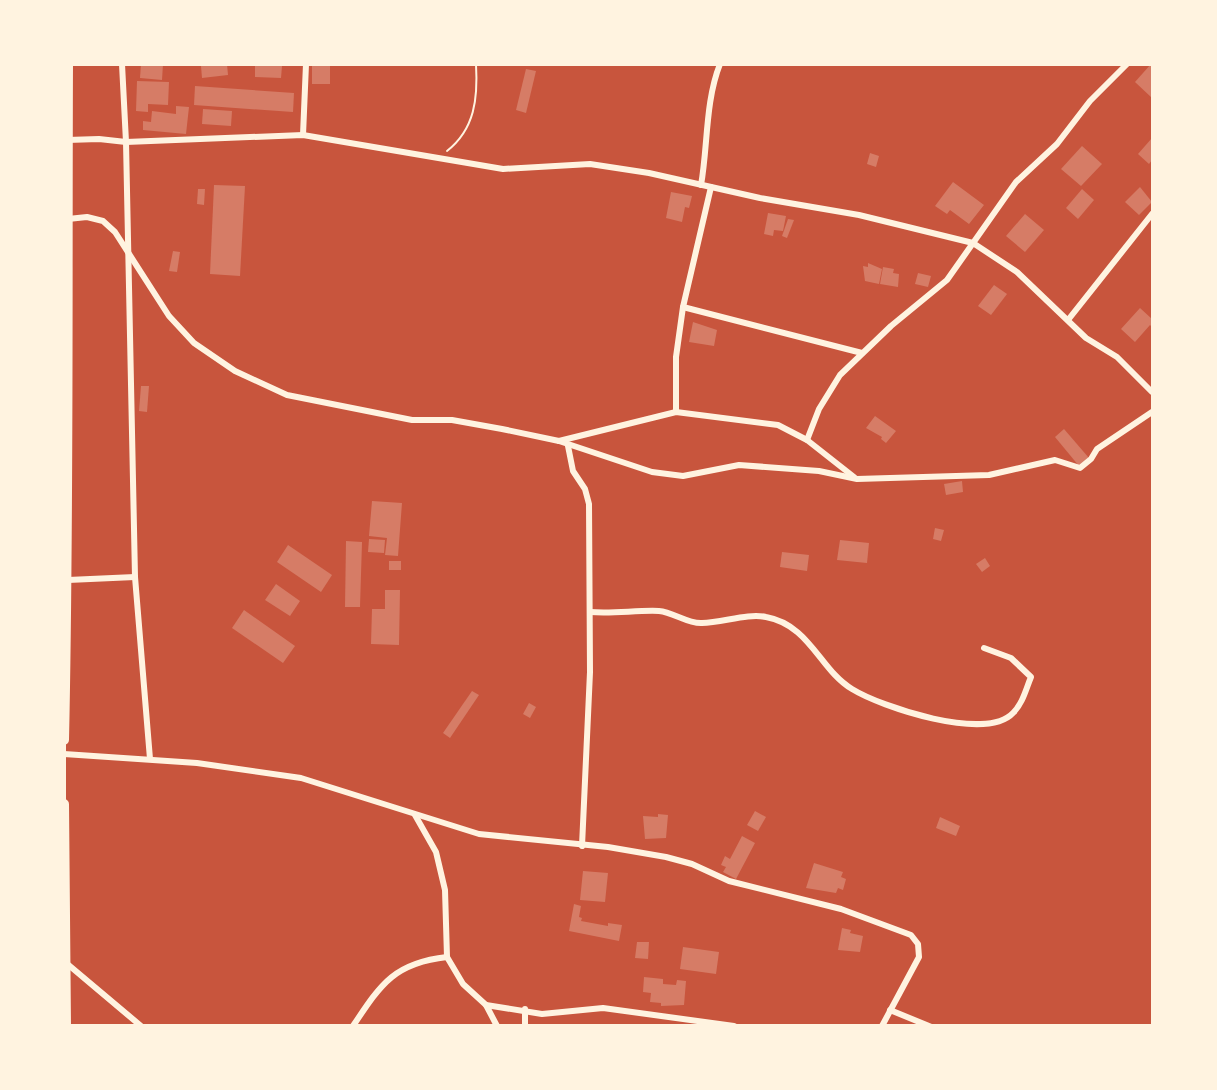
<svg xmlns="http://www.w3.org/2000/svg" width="1217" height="1090" viewBox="0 0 1217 1090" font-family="'IBM Plex Sans',sans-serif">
	<rect width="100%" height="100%" fill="#c8553d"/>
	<g fill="#d67c66">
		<polygon points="141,64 163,64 162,80 140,78"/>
		<polygon points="227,64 228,75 202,78 201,66"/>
		<rect x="312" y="64" width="18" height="20"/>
		<polygon points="1151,64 1152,64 1152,98 1135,82"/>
		<polygon points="255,65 282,66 281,78 255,77"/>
		<polygon points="526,69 536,71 526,113 516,110"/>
		<polygon points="137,81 169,82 168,105 148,104 148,112 136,111"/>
		<polygon points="195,86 294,93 293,112 194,105"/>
		<polygon points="176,106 189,107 186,134 143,130 143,121 151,122 152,111 176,114"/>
		<polygon points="203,109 232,111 231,126 202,124"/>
		<polygon points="1152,138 1152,160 1149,164 1138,154"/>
		<polygon points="1082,146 1102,164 1081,186 1061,169"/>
		<polygon points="870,153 879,156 876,167 867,164"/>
		<polygon points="953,182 984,205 969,224 950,210 947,214 935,206"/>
		<polygon points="214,185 245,186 240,276 210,274"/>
		<polygon points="1140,187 1152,202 1139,215 1125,202"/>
		<polygon points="198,189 205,189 204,205 197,204"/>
		<polygon points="1082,189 1094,200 1078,219 1066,208"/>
		<polygon points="671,192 692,196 689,208 685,207 682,222 666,218"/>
		<polygon points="768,213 786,216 783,231 774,230 773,236 764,234"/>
		<polygon points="1025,214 1044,230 1025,252 1006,236"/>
		<polygon points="788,219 794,220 787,238 782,236"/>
		<polygon points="173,251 180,252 177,272 169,271"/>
		<polygon points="868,263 882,269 879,284 865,281 863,266 868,267"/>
		<polygon points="883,267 894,269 893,273 899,274 898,287 880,284"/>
		<polygon points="918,273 931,276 928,287 915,284"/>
		<polygon points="994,285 1007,294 991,315 978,306"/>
		<polygon points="1140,308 1152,319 1152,327 1150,325 1135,342 1121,329"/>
		<polygon points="693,322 717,330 714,346 689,342"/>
		<polygon points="141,386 149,386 147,412 139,411"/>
		<polygon points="875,416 896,431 886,443 881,439 882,437 866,428"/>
		<polygon points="1064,429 1089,458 1079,466 1055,437"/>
		<polygon points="962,481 963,492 946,495 944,484"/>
		<polygon points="372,501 402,503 398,556 385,555 387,538 369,536"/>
		<polygon points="935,528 944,530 941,541 933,539"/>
		<polygon points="369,539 385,540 384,553 368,552"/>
		<polygon points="840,540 869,543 867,563 837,560"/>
		<polygon points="346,541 362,542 360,607 345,607"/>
		<polygon points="288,545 332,575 321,592 277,562"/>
		<polygon points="782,552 809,555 807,571 780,567"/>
		<polygon points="985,558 990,566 982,572 976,564"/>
		<rect x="389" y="561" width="12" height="9"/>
		<polygon points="276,584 300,601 290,616 265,600"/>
		<polygon points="385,590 400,590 399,645 371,644 372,609 385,609"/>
		<polygon points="244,610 295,646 283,663 232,628"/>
		<polygon points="472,691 479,695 450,738 443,733"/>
		<polygon points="529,703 536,707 530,718 523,714"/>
		<polygon points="755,811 766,817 758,831 747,825"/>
		<polygon points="658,814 668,815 666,838 645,839 643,816 658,817"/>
		<polygon points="940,817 960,826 956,836 936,828"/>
		<polygon points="742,836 755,843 736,879 723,872 726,867 721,865 725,856 730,859"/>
		<polygon points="814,863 843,872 841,877 846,879 843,890 838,888 836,893 806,888"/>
		<polygon points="583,871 608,873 605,902 580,900"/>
		<polygon points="574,904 581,906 579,917 582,918 581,921 608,926 608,923 622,925 619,941 569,931"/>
		<polygon points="842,928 851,930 850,933 863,936 860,952 838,950"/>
		<polygon points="637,942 649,942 648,959 635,958"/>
		<polygon points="683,947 719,952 716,974 680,969"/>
		<polygon points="644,977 663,979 663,984 676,985 677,980 686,981 684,1005 661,1006 661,1003 650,1002 651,993 643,992"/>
	</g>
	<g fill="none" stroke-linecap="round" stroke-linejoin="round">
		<path stroke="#fff3e0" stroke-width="2" d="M 447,151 C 475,129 478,98 476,64"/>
		<g stroke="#fff3e0" stroke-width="6">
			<polyline points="122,64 126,142 135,577 150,759"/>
			<polyline points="303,135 306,64"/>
			<polyline points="67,140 99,139 126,142 303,135 503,169 590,164 649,173 760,198 859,215 973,243 1017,272 1086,338 1117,357 1152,392"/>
			<path d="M 701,185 C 708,146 705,102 720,64"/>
			<polyline points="68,219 87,217 103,221 115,232 169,316 194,343 235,371 287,395 412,420 452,420 502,429 559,441 652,472 683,476 739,465 819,471 857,479 989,475 1055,460 1080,468 1091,459 1097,449 1152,412"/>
			<polyline points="683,307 862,353"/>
			<polyline points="1068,320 1152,214"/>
			<polyline points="676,412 676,357 683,307 711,187"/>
			<polyline points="807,440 819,409 840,375 891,326 947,280 1016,182 1057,144 1090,101 1127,64"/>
			<polyline points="559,441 676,412 778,425 807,440 854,477"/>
			<polyline points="568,446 573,471 585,489 589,504 590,672 582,846"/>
			<polyline points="68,580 135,577"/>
			<path d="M 590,612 C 613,614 637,610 659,611 C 673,612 688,624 702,623 C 722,623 747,613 766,617 C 810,625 820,670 852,689 C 881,707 986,742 1013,713 C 1023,703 1026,689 1031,677 L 1011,658 L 984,648"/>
			<polyline points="64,754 197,763 301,778 479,834 608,847 666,857 692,864 729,881 841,909 911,935 918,944 919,957 882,1026"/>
			<polyline points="415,815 436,852 445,890 447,957 463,984 486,1005 497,1026"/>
			<polyline points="65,962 141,1026"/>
			<polyline points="486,1005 542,1014 603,1008 734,1026"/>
			<polyline points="890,1010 929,1026"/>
			<path d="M 353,1026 C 381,984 394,963 447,957"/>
			<polyline points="525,1026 525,1009"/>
		</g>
		<g stroke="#fff3e0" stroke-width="10">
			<path d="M 64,740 C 69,515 67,290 68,64"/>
			<polyline points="64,804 66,1026"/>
		</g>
	</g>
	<rect width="1217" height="1090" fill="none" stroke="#fff3e0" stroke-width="132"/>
</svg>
